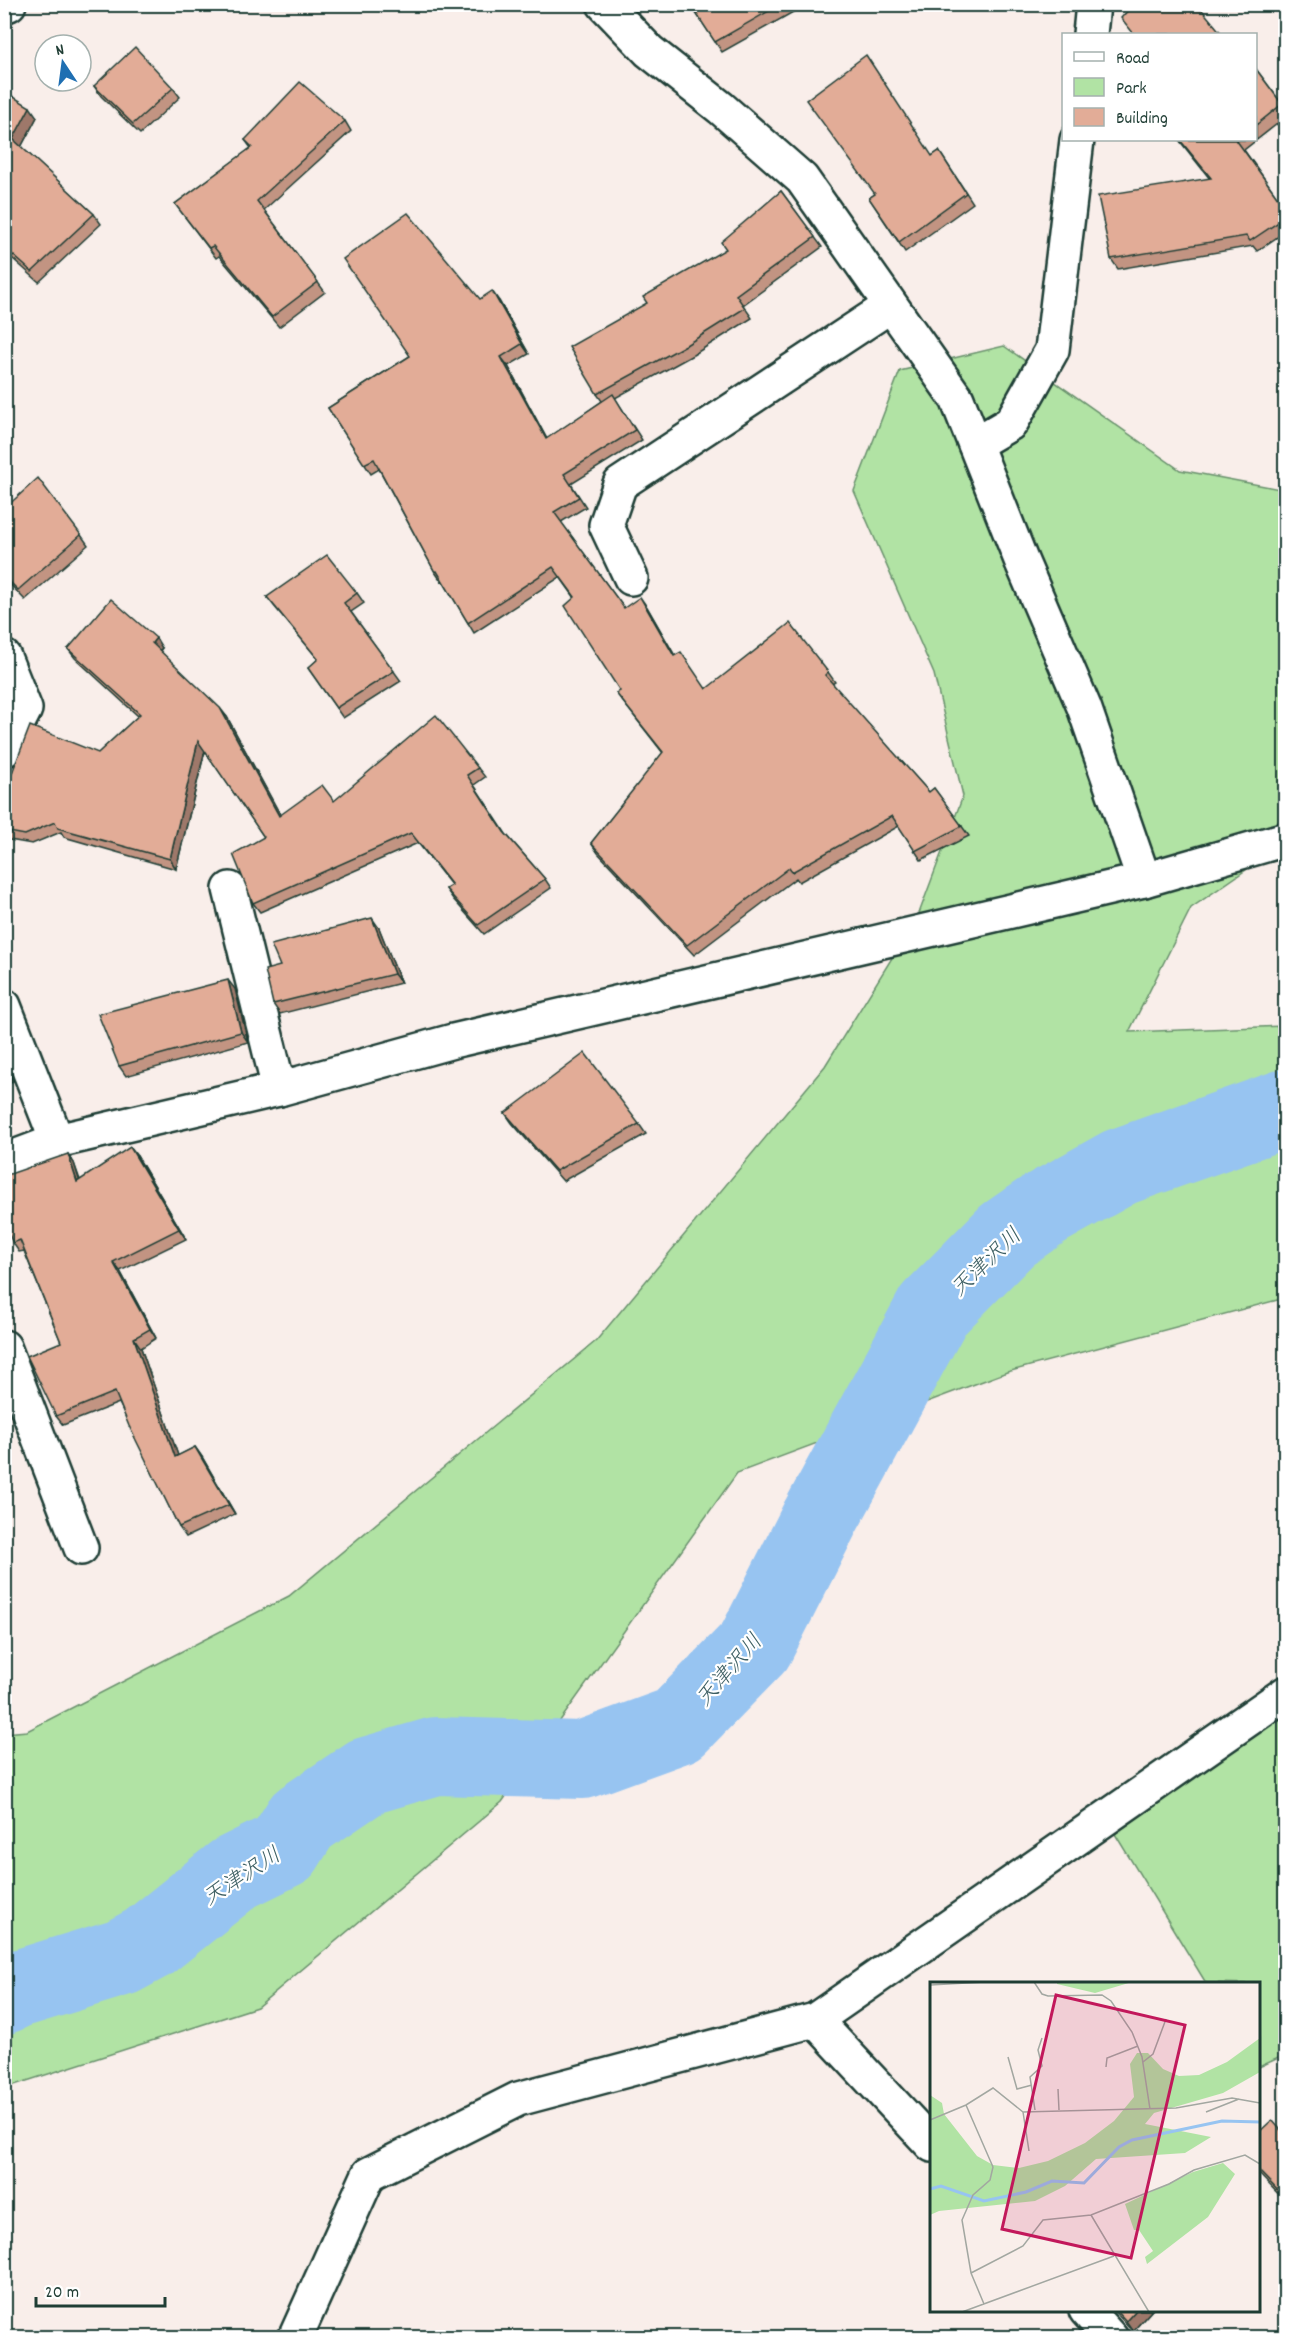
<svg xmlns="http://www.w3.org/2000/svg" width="1290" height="2342" viewBox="0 0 1290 2342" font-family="Dekko,'Klee One',sans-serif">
	<rect width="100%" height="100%" fill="#f9eeea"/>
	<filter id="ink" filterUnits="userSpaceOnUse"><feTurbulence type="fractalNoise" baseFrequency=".0167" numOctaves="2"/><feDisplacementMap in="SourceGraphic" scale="12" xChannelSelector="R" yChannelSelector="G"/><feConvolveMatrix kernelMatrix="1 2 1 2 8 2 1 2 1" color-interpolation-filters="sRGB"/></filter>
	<g filter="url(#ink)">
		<g fill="#b1e3a4" stroke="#68906c" stroke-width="1.5">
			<polygon points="1004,346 1180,470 1285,490 1285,843 1191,908 1129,1032 1285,1026 1285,1298 1007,1372 737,1473 502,1802 257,2007 5,2088 5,1733 27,1731 289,1596 596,1341 825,1066 918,916 963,796 934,674 854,491 900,371"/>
			<polygon points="1285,1712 1285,2055 1259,2067 1258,1984 1206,1983 1115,1834"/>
		</g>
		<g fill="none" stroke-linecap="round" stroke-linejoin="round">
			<polyline stroke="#97c4f1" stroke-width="78" points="4,1995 14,1990 122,1957 148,1943 235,1873 284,1849 302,1820 367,1776 436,1756 582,1760 678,1725 755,1646 820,1518 933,1310 1007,1235 1043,1210 1120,1167 1286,1108"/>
			<defs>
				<g id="minor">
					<polyline points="604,4 649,51 721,108 802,179 957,399 1021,560 1084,707 1144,880"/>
					<polyline points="4,6 9,4"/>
					<polyline points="1090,34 1093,4"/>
					<polyline points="975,444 1011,423 1052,350 1077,140"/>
					<polyline points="631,578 606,525 620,484 890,306"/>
					<polyline points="4,657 25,709 4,750"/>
					<polyline points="230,889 279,1089"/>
					<polyline points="4,1006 57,1141"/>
					<polyline points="4,1161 57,1141 279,1089 453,1041 1144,880 1286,839"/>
					<polyline points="4,1347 81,1548"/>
					<polyline points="815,2020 932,2145"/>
					<polyline points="1086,2310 1111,2338"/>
					<polyline points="295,2338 369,2174 518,2099 815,2020 1286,1693"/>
				</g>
			</defs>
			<use href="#minor" stroke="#1f3d34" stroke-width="38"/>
			<use href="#minor" stroke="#fff" stroke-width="33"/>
		</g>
		<g fill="#c29482" stroke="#1f3d34" stroke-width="1.5">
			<polygon points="690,4 790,4 795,11 722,52"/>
			<polygon points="1256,69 1286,109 1286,117 1244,150 1286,209 1286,231 1257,251 1253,246 1118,269 1111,259 1210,179 1179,140 1256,140"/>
			<polygon points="94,86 173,88 180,97 140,134 101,96"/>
			<polygon points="4,91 37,117 21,147 94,214 101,224 39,282 4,251"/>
			<polygon points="345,121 351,131 264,210 325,292 279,327 219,256 216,258 175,204 251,148 245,140"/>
			<polygon points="939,151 973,203 905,252 869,198"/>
			<polygon points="781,191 822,247 743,305 752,318 693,355 615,398 642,440 571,484 586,507 561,522 624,608 647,607 675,656 706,689 828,672 835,682 832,684 929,792 934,788 969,836 921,860 899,826 799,882 796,878 694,955 598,853 591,843 663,753 616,693 620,691 575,598 560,577 474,633 443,581 442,582 435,572 379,469 371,474 328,408 410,356 480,299 499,301 529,354 508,366 547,439 602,401 597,394 647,303 726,249"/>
			<polygon points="4,509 81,535 88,545 25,600 4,578"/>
			<polygon points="357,593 364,603 351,612 401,681 343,718 308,668 318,659 274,606 267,597"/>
			<polygon points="162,648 160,651 227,717 280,815 334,801 478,768 485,777 474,785 506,834 545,879 551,888 484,934 453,899 446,889 452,886 418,843 260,912 253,903 264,837 205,751 176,869 64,837 61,832 32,844 4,839 4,786 7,786 98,753 138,716 75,658 68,649"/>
			<polygon points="379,928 401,983 280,1014 273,1004 280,966"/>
			<polygon points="235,989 248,1042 126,1076 119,1066"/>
			<polygon points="4,1060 13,1081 4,1085"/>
			<polygon points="505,1113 639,1124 646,1134 563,1181 512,1123"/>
			<polygon points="68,1154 74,1163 80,1180 137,1156 186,1239 120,1271 156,1338 141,1348 178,1456 195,1447 202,1457 235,1514 186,1537 179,1527 119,1403 63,1425 56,1416 61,1342 24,1251 19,1252 13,1243"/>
			<polygon points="1258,2133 1286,2136 1286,2202 1258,2173"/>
			<polygon points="1113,2310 1152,2310 1133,2331"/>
		</g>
		<g fill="#9e786a" stroke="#1f3d34" stroke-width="1.5">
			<polygon points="30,107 37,117 20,149 13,139"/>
			<polygon points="492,291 499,301 529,354 522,344"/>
			<polygon points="501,357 508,366 552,449 546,439"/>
			<polygon points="640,597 647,607 681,666 674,656"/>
			<polygon points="156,638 162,648 158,652 152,643"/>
			<polygon points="220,708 227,717 286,825 279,816"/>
			<polygon points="198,741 205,750 176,869 170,859"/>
			<polygon points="372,918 379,928 401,983 394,974"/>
			<polygon points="228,980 235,989 248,1042 241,1032"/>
			<polygon points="4,1060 13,1081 4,1067"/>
			<polygon points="130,1147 137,1156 186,1239 179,1229"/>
			<polygon points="68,1154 74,1163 83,1192 77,1182"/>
			<polygon points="113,1262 120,1271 156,1338 150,1329"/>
			<polygon points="134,1338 141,1348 182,1467 175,1457"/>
			<polygon points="195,1447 202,1457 235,1514 229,1505"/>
			<polygon points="1136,2310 1152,2310 1133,2331 1126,2321"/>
		</g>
		<g fill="#e2ac97" stroke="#1f3d34" stroke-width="1.5">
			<polygon points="690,4 781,4 715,42"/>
			<polygon points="1134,4 1197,4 1222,34 1134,34 1121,18"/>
			<polygon points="135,47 173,88 133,124 94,86"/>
			<polygon points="866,55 932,156 939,151 966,193 899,242 869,198 875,194 806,100"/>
			<polygon points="1256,69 1282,104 1256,125"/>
			<polygon points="300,82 345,121 257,201 318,282 272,317 213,246 209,248 175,204 252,147 245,140"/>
			<polygon points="4,91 30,107 13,139 94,214 32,272 4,247"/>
			<polygon points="1180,140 1238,140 1237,141 1286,209 1286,217 1250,241 1246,236 1111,259 1098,196 1211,178"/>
			<polygon points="781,191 815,237 736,295 745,308 686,345 597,394 569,347 647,303 643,297 726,249 721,242"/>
			<polygon points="408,213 480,299 492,291 522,344 501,357 546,439 613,394 635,430 564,474 579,497 554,512 624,608 640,597 674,656 681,652 706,689 790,623 828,672 825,675 929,792 934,788 962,826 915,851 892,816 792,872 789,868 687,945 591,843 663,752 616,693 620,691 565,606 575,597 553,567 468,623 437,571 435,572 374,459 364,464 328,408 410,356 343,259"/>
			<polygon points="38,478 81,535 18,590 4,576 4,509"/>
			<polygon points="327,555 357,593 344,603 394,671 336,708 308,668 318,659 267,597"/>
			<polygon points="111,599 156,638 152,643 220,708 279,816 322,785 334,801 436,715 478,768 467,775 504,832 545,879 478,925 446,889 452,885 411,833 253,903 233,854 264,837 198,741 170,859 58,828 55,822 25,835 4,831 4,786 7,786 30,726 98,753 140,714 68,649"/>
			<polygon points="372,918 394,974 273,1004 265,970 280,966 271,945"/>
			<polygon points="228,980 241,1032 119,1066 98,1014"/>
			<polygon points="585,1053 639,1124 556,1171 505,1113"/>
			<polygon points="130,1147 179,1229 113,1262 150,1329 134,1338 175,1457 195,1447 229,1505 179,1527 129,1426 115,1392 56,1416 27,1356 61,1342 20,1240 13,1243 4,1224 4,1176 68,1154 77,1182"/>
			<polygon points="1272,2120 1286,2136 1286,2199 1258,2170 1258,2133"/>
			<polygon points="1116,2310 1136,2310 1126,2321"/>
		</g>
	</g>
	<g text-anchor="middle" stroke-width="4.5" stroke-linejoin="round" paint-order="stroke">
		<g font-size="22" font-style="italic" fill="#3d5f63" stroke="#fff">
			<text transform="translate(985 1261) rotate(-44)" y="8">天津沢川</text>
			<text transform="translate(728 1669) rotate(-49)" y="8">天津沢川</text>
			<text transform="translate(241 1875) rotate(-33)" y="8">天津沢川</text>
		</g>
	</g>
	<g transform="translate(930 1982)">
		<rect width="330" height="330" fill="#f9eeea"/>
		<path d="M 202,0 L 165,11 L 127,2 L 127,0 ZM 330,56 L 330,90 L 293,111 L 224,131 L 215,142 L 281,155 L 255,171 L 166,177 L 135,204 L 105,219 L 9,229 L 0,233 L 0,113 L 12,121 L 14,132 L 47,174 L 63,183 L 89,186 L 118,179 L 155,161 L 184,139 L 204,115 L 200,82 L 207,71 L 218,71 L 233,87 L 249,94 L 269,93 L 297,80 ZM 293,181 L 305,192 L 278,235 L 217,282 L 215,275 L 223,269 L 209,248 L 204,248 L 195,222 L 263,190 Z" fill="#b1e3a4"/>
		<path fill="none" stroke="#97c4f1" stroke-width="3" d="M 0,207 L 11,204 L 54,219 L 96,210 L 122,199 L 154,201 L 189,165 L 202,158 L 292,139 L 330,140"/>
		<path fill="none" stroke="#a2a7a1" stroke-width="1.5" d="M 104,0 L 112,12 L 118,14 L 172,13 L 181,19 L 202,50 L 212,75 L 220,127M 0,3 L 55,0M 78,75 L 87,107 L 102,103M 213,80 L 223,72 L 236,37M 176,85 L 177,76 L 208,64M 128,107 L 129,128M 36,123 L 63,185 L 60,198 L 43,213 L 32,238 L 41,291 L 54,322M 105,128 L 100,95 L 112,84 L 108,68 L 112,56M 93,130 L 99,169M 276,130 L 309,117M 0,138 L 36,123 L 63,106 L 93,130 L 246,126 L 302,116 L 330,121M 161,233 L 219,330M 41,291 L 93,264 L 113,238 L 161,233 L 239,202 L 264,188 L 315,173 L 330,182M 32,330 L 184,274"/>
		<path fill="#c2185b" fill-opacity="0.15" stroke="#c2185b" stroke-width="3" d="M 126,13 L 255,43 L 201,276 L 72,247 Z"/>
		<rect width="330" height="330" fill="none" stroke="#1f3d34" stroke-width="3"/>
	</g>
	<rect width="1290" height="2342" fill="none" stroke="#fff" stroke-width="24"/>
	<rect x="12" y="12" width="1266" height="2318" fill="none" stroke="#1f3d34" stroke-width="2" filter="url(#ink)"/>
	<rect x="1062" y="33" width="195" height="108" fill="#ffffff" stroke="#a5b1ae" stroke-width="1.5"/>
	<rect x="1074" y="52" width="30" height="9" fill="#ffffff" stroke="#a5b1ae" stroke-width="1.5"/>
	<text x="1116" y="63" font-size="18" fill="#1f3d34">Road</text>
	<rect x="1074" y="78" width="30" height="18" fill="#b1e3a4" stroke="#a5b1ae" stroke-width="1.5"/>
	<text x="1116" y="93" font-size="18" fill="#1f3d34">Park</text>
	<rect x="1074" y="108" width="30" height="18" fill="#e2ac97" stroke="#a5b1ae" stroke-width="1.5"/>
	<text x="1116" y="123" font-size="18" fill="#1f3d34">Building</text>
	<g transform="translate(63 63) rotate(347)"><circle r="28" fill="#ffffff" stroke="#a5b1ae" stroke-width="1.5"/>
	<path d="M0-4.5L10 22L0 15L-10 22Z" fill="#1f6fb2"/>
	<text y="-9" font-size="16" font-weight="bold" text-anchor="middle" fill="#1f3d34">N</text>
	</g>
	<path d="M36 2297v9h129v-9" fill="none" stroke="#1f3d34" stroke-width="3"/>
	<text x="45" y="2297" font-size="18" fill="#1f3d34" stroke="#ffffff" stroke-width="4.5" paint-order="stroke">20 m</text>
</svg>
